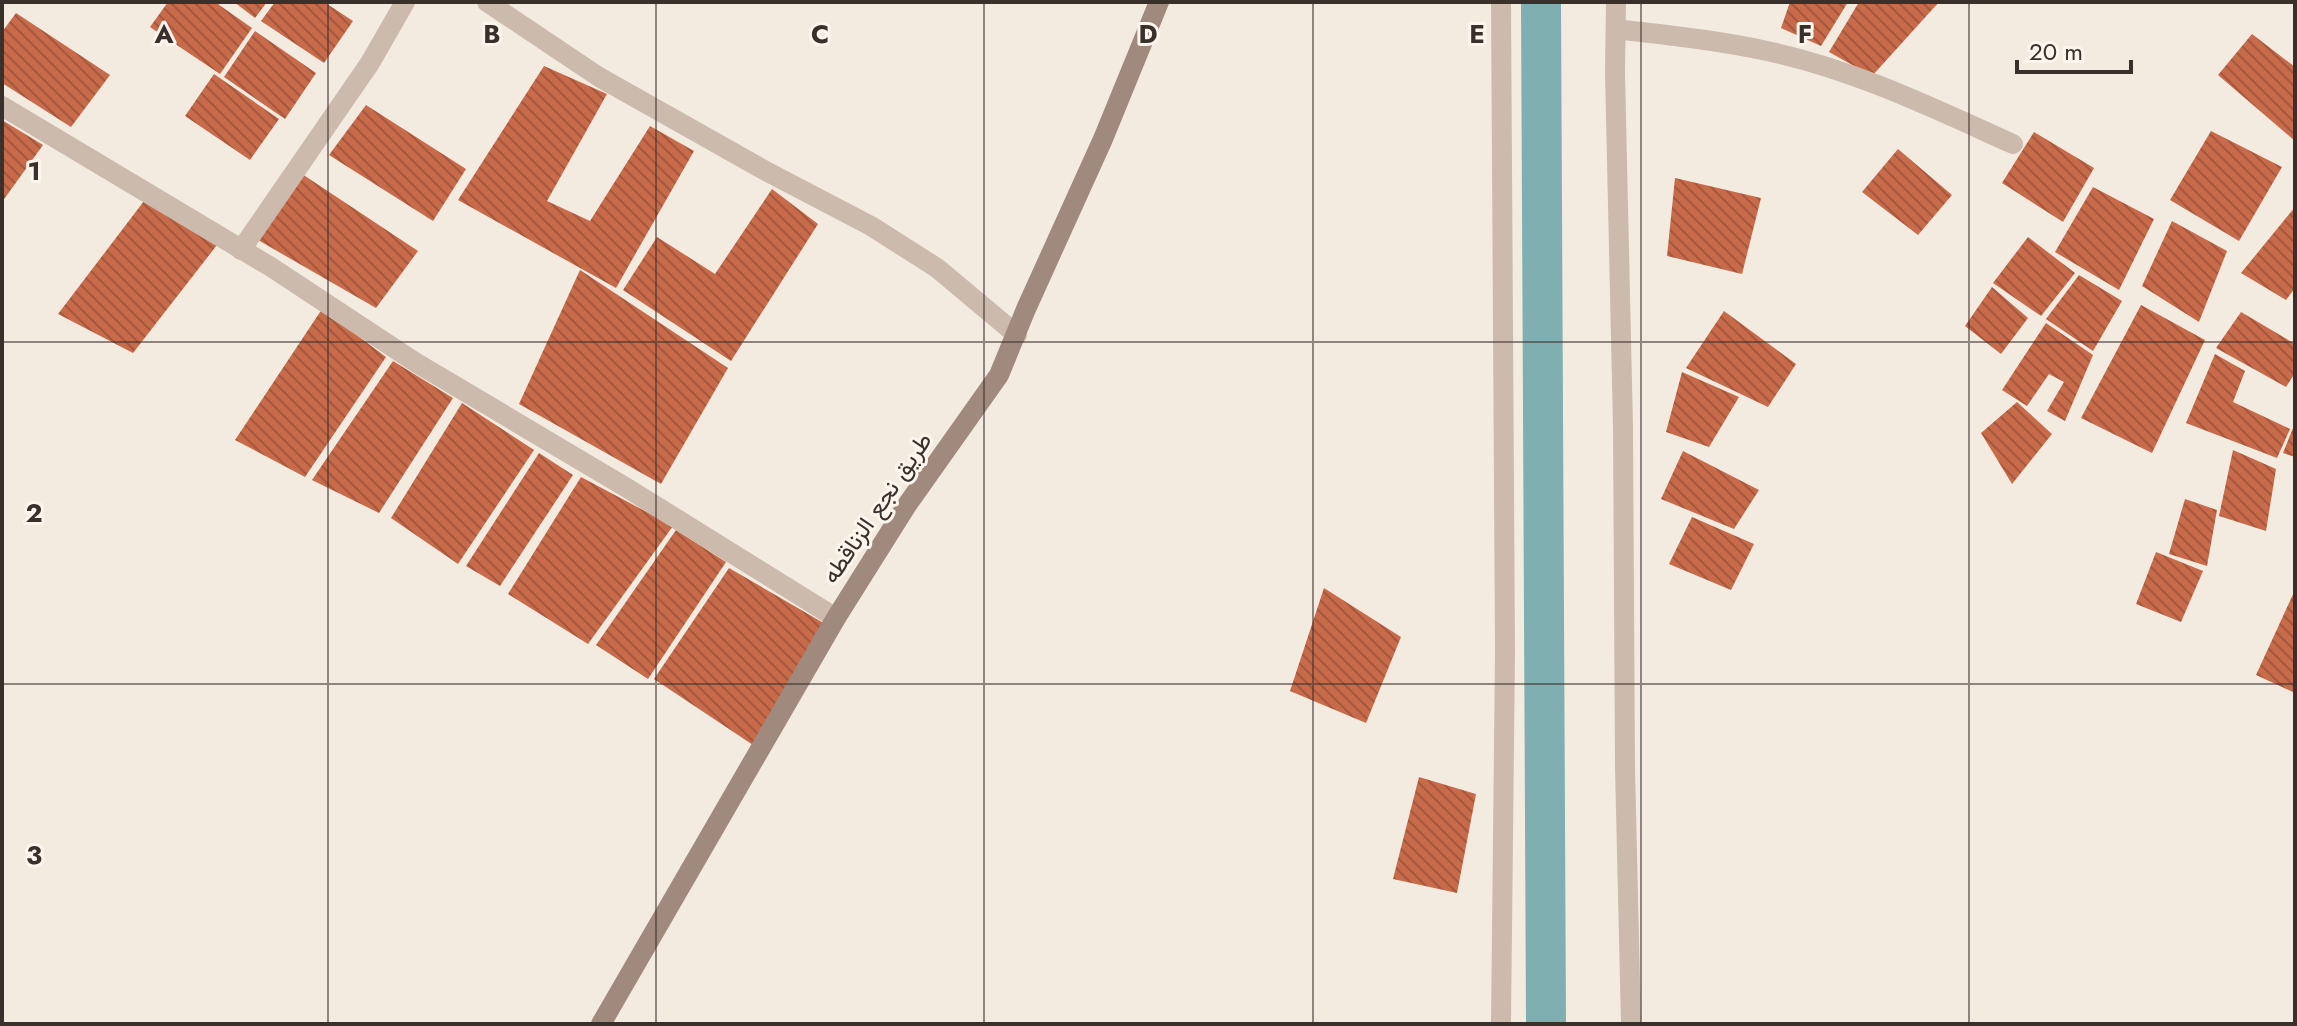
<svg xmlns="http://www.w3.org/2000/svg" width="2297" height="1026" viewBox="0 0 2297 1026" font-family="Jost,Vazirmatn,sans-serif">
	<defs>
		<pattern id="building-back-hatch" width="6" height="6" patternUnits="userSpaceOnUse" patternTransform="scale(2)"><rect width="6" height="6" fill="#c76b4b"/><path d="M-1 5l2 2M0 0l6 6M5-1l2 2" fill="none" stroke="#a3583f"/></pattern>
	</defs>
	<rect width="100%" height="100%" fill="#f4ebe0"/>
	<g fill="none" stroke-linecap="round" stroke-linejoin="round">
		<polyline stroke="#7fafb1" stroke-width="40" points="1541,2 1546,1024"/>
	</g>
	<g fill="url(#building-back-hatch)">
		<polygon points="168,2 215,2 252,28 220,74 150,27"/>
		<polygon points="234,2 267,2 255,18"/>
		<polygon points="275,2 324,2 353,21 324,63 261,21"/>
		<polygon points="1790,2 1848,2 1821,46 1781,28"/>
		<polygon points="1859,2 1939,2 1872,76 1829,52"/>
		<polygon points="16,13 110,75 71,127 2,83 2,32"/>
		<polygon points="255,31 316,73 285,119 224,77"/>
		<polygon points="2252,34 2295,67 2295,141 2218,75"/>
		<polygon points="544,66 607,94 547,201 590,221 650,126 694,151 616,288 458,200"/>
		<polygon points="214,74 279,119 250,160 185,116"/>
		<polygon points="366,105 466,169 433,221 329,155"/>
		<polygon points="2,120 43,145 2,202"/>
		<polygon points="2211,131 2282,167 2239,241 2170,200"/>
		<polygon points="2034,132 2094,168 2063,222 2002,183"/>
		<polygon points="1898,149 1952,195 1918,235 1862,192"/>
		<polygon points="302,174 418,251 376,308 258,240"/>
		<polygon points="1675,178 1761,198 1742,274 1667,256"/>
		<polygon points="2093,187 2154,219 2119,290 2055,252"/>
		<polygon points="772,189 818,224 731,361 623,290 657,237 715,274"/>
		<polygon points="144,201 217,245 133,353 58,314"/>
		<polygon points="2295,207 2295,288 2286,300 2241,273"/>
		<polygon points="2172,221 2227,251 2199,322 2142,286"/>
		<polygon points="2028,237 2075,273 2041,316 1993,283"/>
		<polygon points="580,270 728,368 661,484 519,404"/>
		<polygon points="2079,275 2122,301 2093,351 2046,319"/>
		<polygon points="1992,287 2028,318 2001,354 1965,326"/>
		<polygon points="2141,305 2205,340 2152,453 2081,418"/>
		<polygon points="322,309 386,357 305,477 235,440"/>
		<polygon points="1724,311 1796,364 1768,407 1686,368"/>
		<polygon points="2241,312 2295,344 2295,373 2286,387 2216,348"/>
		<polygon points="2046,323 2093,355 2065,421 2047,411 2064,382 2049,374 2027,406 2002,390"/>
		<polygon points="2215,354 2245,371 2233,402 2290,429 2277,458 2186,423"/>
		<polygon points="393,361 453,398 379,513 312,480"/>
		<polygon points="1682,372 1739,397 1709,447 1666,432"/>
		<polygon points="2017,402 2052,434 2012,484 1981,433"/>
		<polygon points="462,403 534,450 458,564 391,518"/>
		<polygon points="2295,423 2295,457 2283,453"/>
		<polygon points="2233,450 2276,469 2266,531 2219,516"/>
		<polygon points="1683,451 1759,490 1734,529 1661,499"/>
		<polygon points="539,453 573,475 500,586 466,566"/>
		<polygon points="581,477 673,526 588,644 508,594"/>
		<polygon points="2185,499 2217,510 2207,566 2169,554"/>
		<polygon points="1692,517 1754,544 1731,590 1669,564"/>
		<polygon points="676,530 726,562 648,679 596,645"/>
		<polygon points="2156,552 2203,571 2181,622 2136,604"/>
		<polygon points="729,568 827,625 756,747 654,679"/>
		<polygon points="1324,588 1401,637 1366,723 1290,691"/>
		<polygon points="2295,590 2295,693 2256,675"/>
		<polygon points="1419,777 1476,794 1457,893 1393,879"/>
	</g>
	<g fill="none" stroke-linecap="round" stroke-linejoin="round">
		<g stroke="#ccbbac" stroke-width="20">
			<polyline points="487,2 599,77 764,170 871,226 937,268 1017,335"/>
			<polyline points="1616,2 1615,72 1623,427 1625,768 1631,1024"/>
			<path d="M 1616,29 C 1666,35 1717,40 1767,51 C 1853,69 1933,108 2013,144"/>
			<polyline points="2,106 271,267 415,362 627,488 836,618"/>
			<polyline points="241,250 370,63 405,2"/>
			<polyline points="1501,1024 1505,651 1501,2"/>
		</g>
		<polyline stroke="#a08a7d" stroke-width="20" points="601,1024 836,618 907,505 999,375 1026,309 1103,139 1159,2"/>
	</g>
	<path fill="none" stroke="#3a302b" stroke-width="2" stroke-opacity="0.55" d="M 328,2 L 328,1024M 656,2 L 656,1024M 984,2 L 984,1024M 1313,2 L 1313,1024M 1641,2 L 1641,1024M 1969,2 L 1969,1024M 2,342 L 2295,342M 2,684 L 2295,684"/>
	<g text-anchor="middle" stroke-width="6" stroke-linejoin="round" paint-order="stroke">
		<g font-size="24" fill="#3a302b" stroke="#fbf5ed">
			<text transform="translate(877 508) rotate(-56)" y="8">طريق نجع الزناقطه</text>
		</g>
	</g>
	<g font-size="26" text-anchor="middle" font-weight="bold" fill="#3a302b" stroke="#fbf5ed" stroke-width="6" stroke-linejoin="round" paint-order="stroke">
		<text x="164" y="43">A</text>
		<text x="492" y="43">B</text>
		<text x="820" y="43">C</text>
		<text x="1148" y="43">D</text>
		<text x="1477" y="43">E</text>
		<text x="1805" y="43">F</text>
		<text x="34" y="180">1</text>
		<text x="34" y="522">2</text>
		<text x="34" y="864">3</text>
	</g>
	<rect width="2297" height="1026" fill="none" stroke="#3a302b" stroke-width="8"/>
	<path d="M2017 60v12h114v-12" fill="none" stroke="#3a302b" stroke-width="4"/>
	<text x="2029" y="60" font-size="24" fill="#3a302b" stroke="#fbf5ed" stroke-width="6" paint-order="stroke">20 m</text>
</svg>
